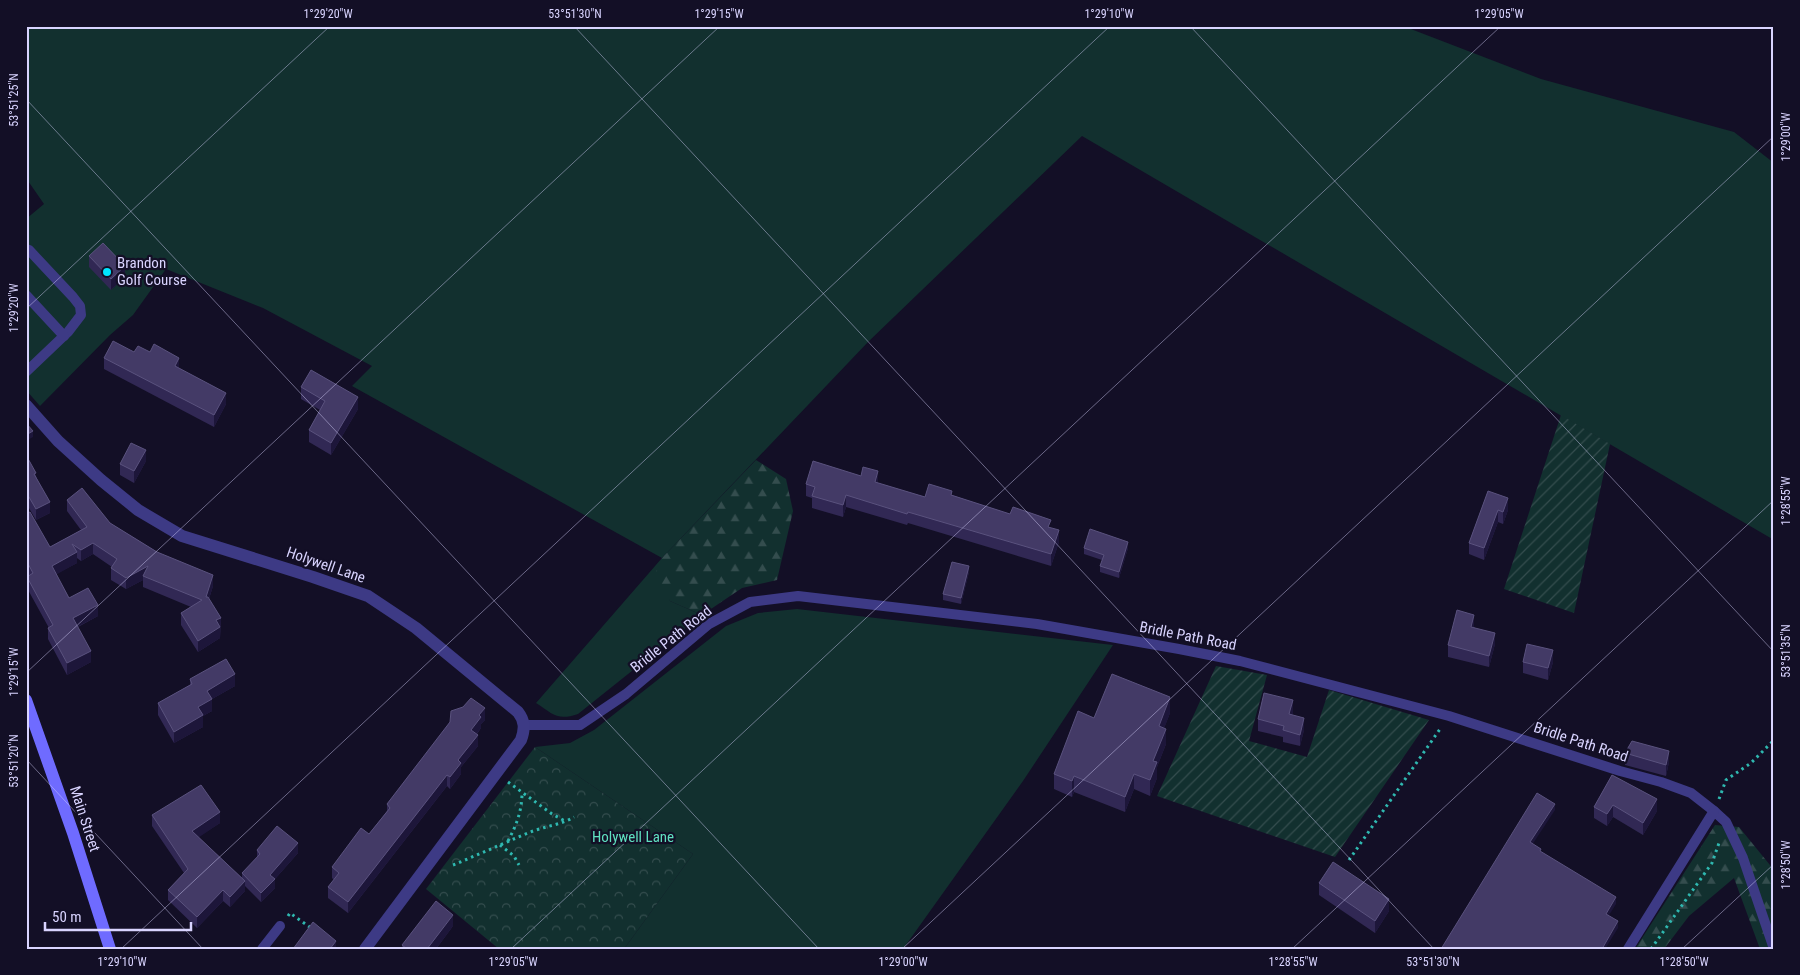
<svg xmlns="http://www.w3.org/2000/svg" width="1800" height="975" viewBox="0 0 1800 975" font-family="'Roboto Condensed',sans-serif">
	<defs>
		<pattern id="forest-firs" width="22" height="20" patternUnits="userSpaceOnUse" patternTransform="scale(1.25)"><rect width="22" height="20" fill="#12302f"/><path d="M5 1l3.5 6h-7zM16 11l3.5 6h-7z" fill="#344d4e"/></pattern>
		<pattern id="park-crowns" width="20" height="18" patternUnits="userSpaceOnUse" patternTransform="scale(1.25)"><rect width="20" height="18" fill="#12302f"/><path d="M2 6a3 3 0 1 1 6 0M12 15a3 3 0 1 1 6 0" fill="none" stroke="#344d4e"/></pattern>
		<pattern id="garden-furrows" width="10" height="10" patternUnits="userSpaceOnUse" patternTransform="scale(1.25)"><rect width="10" height="10" fill="#12302f"/><path d="M-1 1l2-2M0 10L10 0M9 11l2-2" fill="none" stroke="#344d4e"/></pattern>
	</defs>
	<rect width="100%" height="100%" fill="#130f26"/>
	<g fill="#12302f">
		<path d="M 26,26 L 1403,26 L 1541,79 L 1734,132 L 1774,163 L 1774,540 L 1082,136 L 868,342 L 662,558 L 670,601 L 702,615 L 578,714 C 557,721 553,714 536,703 L 662,558 L 352,386 L 372,366 L 263,308 L 166,269 L 133,315 L 110,335 L 40,406 L 26,390 L 26,219 L 44,204 L 26,178 Z"/>
		<polygon points="797,609 1113,645 1023,781 903,949 624,949 693,854 535,747 570,743 594,730 726,626 758,613"/>
	</g>
	<g fill="url(#forest-firs)">
		<polygon points="756,460 786,479 793,511 777,580 742,588 702,615 670,601 655,574 662,558"/>
		<polygon points="1715,825 1739,827 1774,870 1774,949 1760,949 1734,878 1689,916 1664,949 1635,949"/>
	</g>
	<polygon fill="url(#park-crowns)" points="535,747 693,854 624,949 499,949 426,889"/>
	<g fill="url(#garden-furrows)">
		<polygon points="1561,415 1610,444 1574,613 1504,589"/>
		<polygon points="1216,666 1267,675 1249,741 1307,757 1329,690 1429,720 1335,857 1157,796"/>
	</g>
	<g fill="none" stroke-linecap="round" stroke-linejoin="round">
		<g stroke="#2fb8b0" stroke-width="3" stroke-dasharray="2.5 4" stroke-linecap="butt">
			<polyline points="508,782 552,814 565,821"/>
			<polyline points="1719,799 1726,780 1751,763 1774,740"/>
			<path d="M 508,841 C 516,826 522,811 522,793"/>
			<polyline points="500,845 514,856 519,865"/>
			<polyline points="1349,860 1440,729"/>
			<path d="M 453,865 C 480,854 506,842 533,831 C 547,826 563,824 574,817"/>
			<polyline points="288,916 290,913 311,928"/>
			<polyline points="1651,949 1712,863 1719,843"/>
		</g>
		<g stroke="#3d3a85" stroke-width="10">
			<polyline points="26,249 29,250 73,297 80,306 81,315 68,332 26,372"/>
			<polyline points="26,295 64,336"/>
			<polyline points="524,725 580,725 626,694 709,624 750,602 798,596 1037,624 1179,649 1240,661 1449,716 1620,771 1661,782 1691,793 1714,811 1726,822 1743,858 1774,949"/>
			<polyline points="262,949 280,926"/>
			<polyline points="1628,949 1714,811"/>
		</g>
		<path stroke="#3d3a85" stroke-width="12" d="M 26,405 L 58,441 L 101,480 L 138,510 L 182,536 L 313,577 L 368,596 L 416,628 L 518,712 C 525,721 525,729 521,740 L 365,949"/>
		<polyline stroke="#6f6bff" stroke-width="12" points="26,700 73,833 110,949"/>
	</g>
	<g fill="#312854">
		<polygon points="89,256 125,277 111,290 89,267"/>
		<polygon points="134,352 179,368 226,404 214,427 104,369 104,358"/>
		<polygon points="301,387 358,409 331,455 309,442 309,430 320,410 301,399"/>
		<polygon points="26,455 36,476 50,513 36,520 26,503"/>
		<polygon points="146,461 134,483 120,475 120,464"/>
		<polygon points="878,483 925,497 952,495 1051,528 1059,542 1051,566 908,523 907,525 846,507 843,517 812,508 812,498 806,496 806,484"/>
		<polygon points="1488,491 1508,510 1503,524 1498,522 1484,560 1469,554 1469,543"/>
		<polygon points="67,500 110,523 157,552 213,586 209,599 221,618 220,638 198,652 181,625 181,613 191,607 143,587 143,580 126,589 111,580 111,568 112,567 93,554 81,561 77,558 77,563 56,574 69,598 98,616 78,627 91,662 67,675 48,639 48,628 49,628 27,588 27,577 29,576 26,571 26,514 50,547 81,530 67,511"/>
		<polygon points="1084,548 1128,548 1119,578 1100,572 1100,566 1102,560 1084,554"/>
		<polygon points="969,572 961,604 943,600 943,594"/>
		<polygon points="1474,627 1495,644 1489,667 1448,657 1448,645"/>
		<polygon points="1523,662 1553,662 1548,680 1523,673"/>
		<polygon points="190,679 235,686 212,699 212,711 203,716 203,727 174,743 158,715 158,703 190,685"/>
		<polygon points="463,707 485,720 481,724 481,728 477,734 478,746 461,767 461,774 450,789 447,786 348,913 328,898 328,887 334,880 332,878 332,867 369,834 387,811 387,804"/>
		<polygon points="1293,712 1292,715 1304,730 1300,746 1283,742 1283,737 1258,731 1258,719"/>
		<polygon points="1170,713 1164,728 1166,744 1157,767 1157,778 1150,796 1134,789 1125,812 1074,792 1072,797 1054,789 1054,774 1094,718"/>
		<polygon points="1625,753 1669,762 1666,776 1625,765"/>
		<polygon points="1612,775 1657,811 1643,835 1613,817 1607,826 1594,818 1594,807"/>
		<polygon points="152,815 220,823 198,837 242,878 242,873 257,858 257,850 298,853 275,879 275,888 261,902 245,886 245,891 230,907 223,901 197,928 168,900 168,890 184,873 152,826"/>
		<polygon points="1319,883 1389,911 1375,933 1319,895"/>
		<polygon points="453,926 436,949 402,949 402,945"/>
	</g>
	<g fill="#1d163a">
		<polygon points="125,266 125,277 111,290 111,279"/>
		<polygon points="179,358 179,370 175,366"/>
		<polygon points="226,393 226,404 214,427 214,415"/>
		<polygon points="358,397 358,409 331,455 331,443"/>
		<polygon points="33,431 33,437 26,441 26,435"/>
		<polygon points="146,450 146,461 134,483 134,471"/>
		<polygon points="878,471 878,483 875,482"/>
		<polygon points="846,495 846,507 843,517 843,505"/>
		<polygon points="1508,498 1508,510 1503,524 1503,512"/>
		<polygon points="50,502 50,513 36,520 36,509"/>
		<polygon points="1498,510 1498,522 1484,560 1484,548"/>
		<polygon points="1059,530 1059,542 1051,566 1051,554"/>
		<polygon points="1128,542 1128,548 1119,578 1119,572"/>
		<polygon points="93,543 93,554 81,561 81,550"/>
		<polygon points="77,552 77,563 52,577 52,566"/>
		<polygon points="148,566 143,576 143,580 126,589 126,578"/>
		<polygon points="969,566 969,572 961,604 961,598"/>
		<polygon points="213,575 213,586 206,608 206,597"/>
		<polygon points="98,605 98,616 73,629 73,618"/>
		<polygon points="1474,615 1474,627 1471,638 1471,627"/>
		<polygon points="221,618 220,638 198,652 198,641 216,620"/>
		<polygon points="1495,633 1495,644 1489,667 1489,656"/>
		<polygon points="1553,650 1553,662 1548,680 1548,668"/>
		<polygon points="91,651 91,662 67,675 67,663"/>
		<polygon points="235,674 235,686 212,699 212,711 203,716 203,727 174,743 174,732 198,707 207,691"/>
		<polygon points="1170,697 1170,713 1159,742 1159,726"/>
		<polygon points="1293,700 1293,712 1289,726 1289,714"/>
		<polygon points="485,708 485,720 481,724 481,728 471,741 471,730 479,715"/>
		<polygon points="1304,718 1304,730 1300,746 1300,735"/>
		<polygon points="1166,729 1166,744 1157,767 1157,778 1150,796 1150,780 1153,761"/>
		<polygon points="478,735 478,746 461,767 461,774 450,789 450,777 458,760"/>
		<polygon points="1669,751 1669,762 1666,776 1666,765"/>
		<polygon points="1134,774 1134,789 1125,812 1125,797"/>
		<polygon points="447,775 447,786 348,913 348,902"/>
		<polygon points="1074,776 1074,792 1072,797 1072,781"/>
		<polygon points="1657,799 1657,811 1643,835 1643,823"/>
		<polygon points="1555,804 1555,810 1530,848 1530,842"/>
		<polygon points="1613,805 1613,817 1607,826 1607,814"/>
		<polygon points="220,812 220,823 192,842 192,831"/>
		<polygon points="298,843 298,853 275,879 275,888 261,902 261,893 270,875"/>
		<polygon points="245,881 245,891 230,907 230,897"/>
		<polygon points="223,890 223,901 197,928 197,917"/>
		<polygon points="1616,897 1616,904 1606,920 1606,914"/>
		<polygon points="1389,899 1389,911 1375,933 1375,921"/>
		<polygon points="453,915 453,926 436,949 427,949"/>
		<polygon points="1618,921 1618,928 1605,949 1602,949"/>
		<polygon points="336,941 336,949 330,949"/>
	</g>
	<g fill="#433a66" stroke="#5a527e">
		<polygon points="103,243 125,266 111,279 89,256"/>
		<polygon points="113,341 134,352 138,346 150,352 154,344 179,358 175,366 226,393 214,415 104,358"/>
		<polygon points="311,370 358,397 331,443 309,430 325,401 301,387"/>
		<polygon points="26,423 33,431 26,435"/>
		<polygon points="131,443 146,450 134,471 120,464"/>
		<polygon points="26,455 36,473 34,474 50,502 36,509 26,492"/>
		<polygon points="813,461 861,476 863,467 878,471 875,482 925,497 929,484 952,491 951,495 1010,514 1013,507 1051,520 1048,527 1059,530 1051,554 908,512 907,514 846,495 843,505 812,496 815,487 806,484"/>
		<polygon points="82,488 110,523 157,552 213,575 206,597 208,597 221,618 216,620 220,627 198,641 181,613 202,600 143,576 148,566 126,578 111,568 117,559 93,543 81,550 72,544 77,552 52,566 69,598 88,588 98,605 73,618 91,651 67,663 48,628 53,625 27,577 33,573 26,560 26,514 30,512 50,547 87,527 67,500"/>
		<polygon points="1488,491 1508,498 1503,512 1498,510 1484,548 1469,543"/>
		<polygon points="1090,529 1128,542 1119,572 1100,566 1104,555 1084,548"/>
		<polygon points="952,562 969,566 961,598 943,594"/>
		<polygon points="1457,610 1474,615 1471,627 1495,633 1489,656 1448,645"/>
		<polygon points="1527,644 1553,650 1548,668 1523,662"/>
		<polygon points="226,659 235,674 207,691 212,699 198,707 203,715 174,732 158,703 192,684 190,679"/>
		<polygon points="1112,674 1170,697 1159,726 1166,729 1153,761 1157,762 1150,780 1134,774 1125,797 1074,776 1072,781 1054,774 1078,711 1094,718"/>
		<polygon points="1264,693 1293,700 1289,714 1304,718 1300,735 1283,730 1284,726 1258,719"/>
		<polygon points="471,698 485,708 479,715 481,717 471,730 478,735 458,760 461,763 450,777 447,775 348,902 328,887 339,873 332,867 361,828 369,834 390,808 387,804 450,722 451,711 463,707"/>
		<polygon points="1632,741 1669,751 1666,765 1625,753"/>
		<polygon points="1612,775 1657,799 1643,823 1613,805 1607,814 1594,807"/>
		<polygon points="201,785 220,812 192,831 245,881 230,897 223,890 197,917 168,890 188,869 152,815"/>
		<polygon points="1537,793 1555,804 1530,842 1541,849 1540,851 1616,897 1606,914 1618,921 1602,949 1441,949"/>
		<polygon points="277,826 298,843 270,875 275,879 261,893 242,873 260,854 257,850"/>
		<polygon points="1333,862 1389,899 1375,921 1319,883"/>
		<polygon points="436,901 453,915 427,949 407,949 402,945"/>
		<polygon points="313,922 336,941 330,949 293,949"/>
	</g>
	<path fill="none" stroke="#d9d4ff" stroke-width="1" stroke-opacity="0.45" d="M 574,26 L 1434,949M 1190,26 L 1774,652M 26,99 L 819,949M 26,309 L 330,26M 26,673 L 720,26M 26,759 L 203,949M 121,949 L 1110,26M 511,949 L 1501,26M 902,949 L 1774,136M 1292,949 L 1774,500M 1682,949 L 1774,864"/>
	<circle fill="#00e5ff" stroke="#130f26" stroke-width="2" cx="107" cy="272" r="5"/>
	<g text-anchor="middle" stroke-width="4.5" stroke-linejoin="round" paint-order="stroke">
		<g font-size="15" fill="#d9d4ff" stroke="#130f26" text-anchor="start">
			<text x="117" y="268">Brandon<tspan x="117" dy="17">Golf Course</tspan></text>
		</g>
		<g font-size="15" fill="#d9d4ff" stroke="#130f26">
			<text transform="translate(326 565) rotate(19)" y="5">Holywell Lane</text>
			<text transform="translate(1188 636) rotate(11)" y="5">Bridle Path Road</text>
			<text transform="translate(671 639) rotate(-38)" y="5">Bridle Path Road</text>
			<text transform="translate(1581 742) rotate(18)" y="5">Bridle Path Road</text>
			<text transform="translate(85 819) rotate(72)" y="5">Main Street</text>
		</g>
		<g font-size="15" fill="#5fe0c0" stroke="#130f26">
			<text x="633" y="842">Holywell Lane</text>
		</g>
	</g>
	<rect width="1800" height="975" fill="none" stroke="#130f26" stroke-width="55"/>
	<path d="M45 922v8h146v-8" fill="none" stroke="#d9d4ff" stroke-width="2.5"/>
	<text x="52" y="922" font-size="15" fill="#d9d4ff" stroke="#130f26" stroke-width="4" paint-order="stroke">50 m</text>
	<rect x="28" y="28" width="1744" height="920" fill="none" stroke="#d9d4ff" stroke-width="2"/>
	<g font-size="12" text-anchor="middle" fill="#d9d4ff">
		<text x="328" y="18">1°29'20"W</text>
		<text x="575" y="18">53°51'30"N</text>
		<text x="719" y="18">1°29'15"W</text>
		<text x="1109" y="18">1°29'10"W</text>
		<text x="1499" y="18">1°29'05"W</text>
		<text transform="translate(14 100) rotate(-90)" y="4">53°51'25"N</text>
		<text transform="translate(1786 137) rotate(-90)" y="4">1°29'00"W</text>
		<text transform="translate(14 308) rotate(-90)" y="4">1°29'20"W</text>
		<text transform="translate(1786 501) rotate(-90)" y="4">1°28'55"W</text>
		<text transform="translate(1786 651) rotate(-90)" y="4">53°51'35"N</text>
		<text transform="translate(14 672) rotate(-90)" y="4">1°29'15"W</text>
		<text transform="translate(14 761) rotate(-90)" y="4">53°51'20"N</text>
		<text transform="translate(1786 865) rotate(-90)" y="4">1°28'50"W</text>
		<text x="122" y="966">1°29'10"W</text>
		<text x="513" y="966">1°29'05"W</text>
		<text x="903" y="966">1°29'00"W</text>
		<text x="1293" y="966">1°28'55"W</text>
		<text x="1433" y="966">53°51'30"N</text>
		<text x="1684" y="966">1°28'50"W</text>
	</g>
</svg>
